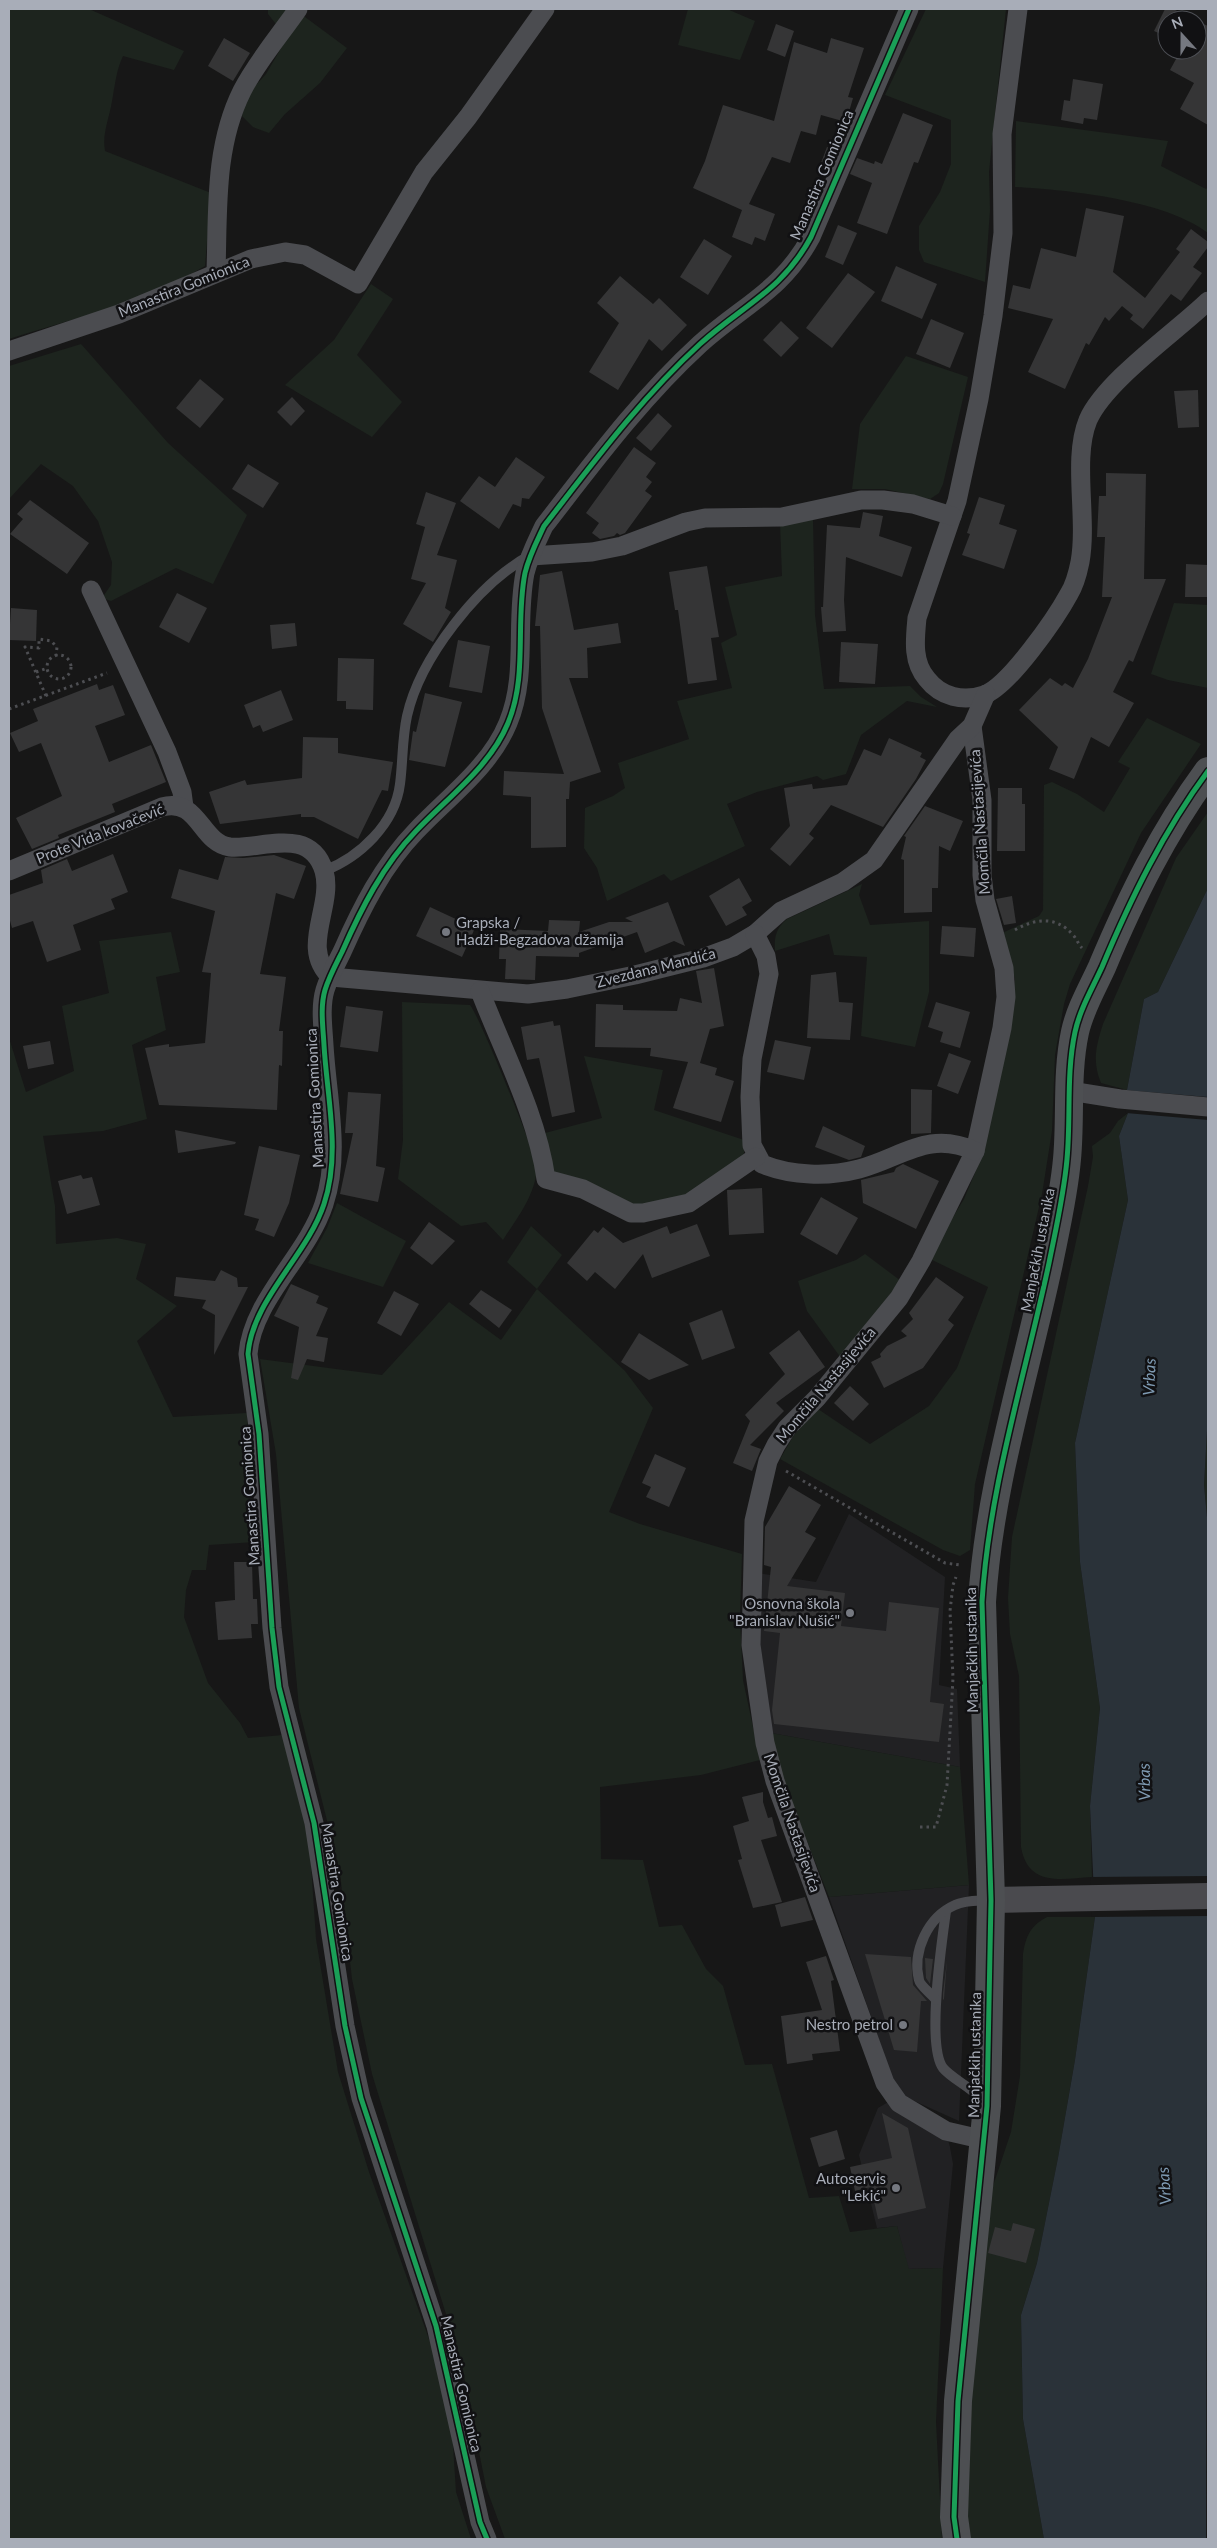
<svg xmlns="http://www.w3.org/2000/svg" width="1217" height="2548" viewBox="0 0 1217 2548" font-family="Lato,sans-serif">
	<rect width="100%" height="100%" fill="#171717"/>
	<g fill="#212123">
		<polygon points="849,1514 945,1577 939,1685 957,1689 960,1767 771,1733 757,1643 757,1573 816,1582"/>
		<polygon points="969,1885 959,2121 910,2099 899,2092 895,2085 829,1897"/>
		<polygon points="890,2101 948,2140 950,2147 953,2164 943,2268 908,2269 897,2226 877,2228 859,2155 878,2108"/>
	</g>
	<g fill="#1d241e">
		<path d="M 9,9 L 89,9 L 184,51 L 174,70 L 123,56 C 116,71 115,85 112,101 C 109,120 102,133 105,151 L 211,193 L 205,266 C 145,302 75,318 9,339 Z"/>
		<polygon points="268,9 291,9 279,28 268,14"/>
		<polygon points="688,9 727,9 755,21 740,60 678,45"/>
		<polygon points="926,9 1006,9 989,172 990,210 985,282 924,262 919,250 919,226 940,192 951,164 951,120 885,95"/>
		<polygon points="301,14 347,48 320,83 285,114 269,133 253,127 242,116 246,96 266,74"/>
		<path d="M 1016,121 L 1168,141 L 1161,166 L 1206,189 L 1208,187 L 1208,233 C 1165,200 1069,190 1015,187 Z"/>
		<polygon points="371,284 393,299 357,355 402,402 372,437 285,385 334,340"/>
		<polygon points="81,344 168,443 247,515 213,584 176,568 111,601 102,598 111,585 112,562 98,521 73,486 41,464 9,499 9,366"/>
		<polygon points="906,356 968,377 943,484 939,493 930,499 885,489 852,489 860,424"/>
		<polygon points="813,519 815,615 824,689 910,686 921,697 937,707 907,701 861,735 846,774 823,780 817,776 757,792 727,804 745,846 671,881 664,874 607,901 597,868 584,848 585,808 613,796 625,788 618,763 689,739 677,701 732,688 721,643 737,635 725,587 782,576 780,523"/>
		<polygon points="1174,603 1208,605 1208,688 1168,680 1151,674"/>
		<polygon points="1147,718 1201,744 1141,833 1070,984 1064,1004 1055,1055 1052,1131 1042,1194 975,1484 970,1550 960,1556 943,1550 780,1459 794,1435 818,1409 870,1444 929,1406 957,1368 988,1287 928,1258 964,1199 983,1154 1011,1018 1015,979 1002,933 1039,916 1043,910 1044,785 1052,782 1077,794 1104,812 1130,768 1118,762"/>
		<path d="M 1208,812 L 1208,888 L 1158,992 L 1144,999 L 1127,1090 L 1101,1083 C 1092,1061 1096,1046 1103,1024 L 1176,858 Z"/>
		<path d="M 862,884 L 859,895 L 870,925 L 929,921 L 929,992 L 915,1047 L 861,1036 L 867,957 L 834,955 L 829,934 L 775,951 C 774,936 776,929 787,919 Z"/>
		<polygon points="171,932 180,972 156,977 166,1030 132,1045 147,1119 103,1131 43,1136 55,1206 56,1244 117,1238 146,1244 136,1279 177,1306 137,1341 173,1417 247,1413 255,1542 209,1545 206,1570 192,1570 186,1590 184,1617 208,1683 240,1723 248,1738 283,1735 309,1835 316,1939 338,2072 369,2172 434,2353 452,2430 456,2492 471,2539 9,2539 9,1038 26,1092 74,1071 62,1006 109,993 99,941"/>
		<path d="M 402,1002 L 470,1005 C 479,1015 537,1157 537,1168 C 535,1196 517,1218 503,1240 L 486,1222 L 461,1226 L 398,1179 L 403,1140 Z"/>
		<polygon points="584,1056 663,1070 654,1110 744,1140 744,1153 739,1162 687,1196 628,1207 553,1173 545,1133 602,1118"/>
		<path d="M 1128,1113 L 1119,1136 L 1128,1200 L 1075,1443 L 1080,1562 L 1100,1708 L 1090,1806 L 1092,1877 C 1061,1879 1028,1887 1021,1847 L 1019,1676 L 1010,1634 L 1008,1598 L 1012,1537 L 1088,1186 L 1093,1157 L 1092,1146 L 1110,1133 L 1118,1121 Z"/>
		<polygon points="337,1203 406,1241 383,1287 308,1263 327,1228"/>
		<polygon points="531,1226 562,1255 537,1289 625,1371 653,1408 609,1512 640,1524 742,1554 740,1618 743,1680 760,1760 701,1775 600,1787 601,1859 643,1860 659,1927 682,1925 706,1969 723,1986 745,2065 772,2064 809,2198 839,2196 850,2232 897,2226 909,2269 943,2268 936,2422 942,2539 505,2539 486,2487 462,2366 372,2074 352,1979 340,1873 299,1708 276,1454 260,1359 382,1375 449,1302 501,1340 537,1289 507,1262"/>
		<polygon points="865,1254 901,1281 841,1358 807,1311 798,1281 856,1260"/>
		<polygon points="1208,1413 1208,1528 1204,1485"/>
		<polygon points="771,1733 960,1767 969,1885 829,1897 785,1785"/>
		<path d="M 1047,1917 L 1095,1917 L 1075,2060 L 1058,2158 L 1037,2263 L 1021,2315 L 1023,2419 L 1044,2539 L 971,2539 L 966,2505 L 968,2402 L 989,2198 L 1011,2132 L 1020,2076 L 1023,1954 C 1026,1936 1030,1926 1047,1917 Z"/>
	</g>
	<polygon fill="#2a3239" points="1208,888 1208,1413 1204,1485 1208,1528 1206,2539 1044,2539 1023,2419 1021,2315 1037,2263 1058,2158 1075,2060 1095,1917 1090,1806 1100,1708 1080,1562 1075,1443 1128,1200 1119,1136 1128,1113 1127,1090 1144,999 1158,992"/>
	<g fill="#171717">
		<polygon points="1125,1090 1208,1097 1208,1120 1126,1113"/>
		<polygon points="1208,1876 1208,1916 1092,1917 1090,1877"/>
	</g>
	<g fill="#353536">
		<polygon points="1165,9 1173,9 1196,20 1167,20 1167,37 1154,31"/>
		<polygon points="1197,21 1208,26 1208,125 1180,109 1194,83 1170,70 1181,50 1197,50"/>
		<polygon points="776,24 794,31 785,57 767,50"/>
		<polygon points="224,38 250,53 233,81 208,66"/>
		<polygon points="831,38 864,48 848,97 853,98 846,122 821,115 816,135 801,131 790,163 772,157 749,204 775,214 765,241 755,237 752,245 732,237 742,210 693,188 705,161 723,105 774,121 794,42 827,53"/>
		<polygon points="1073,79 1103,84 1097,120 1084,118 1083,124 1061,120 1064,100 1070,101"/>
		<polygon points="903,113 933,125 918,163 914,162 887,234 857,223 872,183 850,174 857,158 874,164 875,161 882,164"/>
		<polygon points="827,147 836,150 829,166 821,163"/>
		<polygon points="1086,208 1124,216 1113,272 1145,298 1180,252 1176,249 1191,229 1208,242 1208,247 1193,267 1202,273 1181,301 1171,294 1143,329 1130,319 1133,315 1122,306 1109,321 1105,317 1089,345 1086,343 1065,389 1028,372 1053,319 1008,308 1013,285 1030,289 1041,248 1076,257"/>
		<polygon points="838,225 857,233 843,265 825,257"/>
		<polygon points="704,239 732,256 708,295 680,277"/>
		<polygon points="896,266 937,284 922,319 881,301"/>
		<polygon points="848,273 875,292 832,348 806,328"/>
		<polygon points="620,276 653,304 659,298 687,325 662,351 649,339 618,390 589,372 619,323 597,303"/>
		<polygon points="931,319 964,333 950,368 916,354"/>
		<polygon points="781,321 799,338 781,357 763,340"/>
		<polygon points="200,379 224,399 200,428 176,408"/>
		<polygon points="1198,390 1199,427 1178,428 1174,391"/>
		<polygon points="292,397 305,411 291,426 277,412"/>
		<polygon points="658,413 672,426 651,451 636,438"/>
		<polygon points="634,447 656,463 646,477 652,482 645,491 652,496 625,533 620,535 617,533 614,536 600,539 592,533 599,523 586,513"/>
		<polygon points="516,457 545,477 529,499 522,498 521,507 513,504 499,529 460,501 479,476 495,487"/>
		<polygon points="248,464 279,483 263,508 232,489"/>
		<polygon points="1106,473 1146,474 1144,579 1166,579 1133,662 1129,660 1113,692 1134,703 1109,747 1091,737 1074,779 1049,769 1058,747 1019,710 1050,678 1062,686 1065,683 1073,688 1088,659 1112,597 1102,597 1105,537 1097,537 1099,496 1106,496"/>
		<polygon points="426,492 456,503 437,555 457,560 445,608 451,612 433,642 403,624 426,583 411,579 425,527 416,524"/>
		<polygon points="979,497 1005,505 999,524 1017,530 1004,569 962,555 970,534 967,533"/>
		<polygon points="30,500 89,543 67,574 10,534 23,519 17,514"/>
		<polygon points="863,512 883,516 879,536 912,547 902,577 846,557 844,600 846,631 823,632 821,607 823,607 827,525 860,528"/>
		<polygon points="1186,564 1208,565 1208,597 1185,597"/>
		<polygon points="707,566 719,637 711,638 717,680 688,684 678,610 675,610 669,572"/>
		<polygon points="562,571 574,630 618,623 621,643 587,648 588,678 569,678 601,772 570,782 569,799 566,799 566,847 531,848 531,797 503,795 504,771 564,774 542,708 540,626 535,626 540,575"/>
		<polygon points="177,593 207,608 189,643 159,627"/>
		<polygon points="11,608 37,610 36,641 9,640"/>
		<polygon points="295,623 297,646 272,649 270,625"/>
		<polygon points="458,640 490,646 482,693 449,687"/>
		<polygon points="841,642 878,644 875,684 839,682"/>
		<polygon points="338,658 374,659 373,710 346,709 346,701 337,701"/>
		<polygon points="97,684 99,690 113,685 125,715 95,726 109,762 151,745 166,782 112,804 115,812 58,835 59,838 32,849 16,818 62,796 41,743 19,752 10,733 38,721 33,709"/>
		<polygon points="281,690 293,720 263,732 260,725 253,728 244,705"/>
		<polygon points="425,693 462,702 445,767 409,760 413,731 416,732"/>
		<polygon points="303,737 338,738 338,753 393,762 388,791 382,790 358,839 314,817 301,817 301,814 220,824 209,792 245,780 247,785 302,778"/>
		<polygon points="889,738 922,753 920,757 926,760 916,779 883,827 831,805 809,834 814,838 790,866 770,849 790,826 784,788 812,784 813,789 847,785 864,749 881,756"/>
		<polygon points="998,788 1022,788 1022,804 1025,804 1025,851 997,851"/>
		<polygon points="925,806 963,821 950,851 939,846 938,888 932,888 932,912 904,913 904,860 901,859 906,837 904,836"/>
		<polygon points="113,854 128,892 111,899 115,909 73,925 81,950 47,962 33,921 12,928 9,917 9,895 43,883 41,870 67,859 72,871"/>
		<polygon points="274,855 306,866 294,899 276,893 260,974 286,977 279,1031 283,1031 282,1066 279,1065 277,1110 159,1105 145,1048 169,1044 169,1047 205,1043 211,973 202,972 215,911 171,898 179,869 218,880 225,857 243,858"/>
		<polygon points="739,878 752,901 742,907 747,915 726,926 709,896"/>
		<polygon points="1012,896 1016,923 1004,925 996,899"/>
		<polygon points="668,902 685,946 674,941 645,953 637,932 579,953 579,957 536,956 535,980 505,979 506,959 499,959 500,929 548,931 549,920 580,921 579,932 609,922 633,922 625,918"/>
		<polygon points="430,907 475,928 462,957 416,936"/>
		<polygon points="942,926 976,928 974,957 940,954"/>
		<polygon points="714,968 724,1026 710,1029 700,1063 717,1068 715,1075 734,1081 721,1122 673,1108 688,1062 650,1056 651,1048 595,1047 596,1004 623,1005 623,1010 677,1011 680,998 702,1003 696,971"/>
		<polygon points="836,972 839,1002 853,1003 850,1040 807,1038 811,975"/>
		<polygon points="936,1002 970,1012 960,1048 940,1042 943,1032 928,1027"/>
		<polygon points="346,1006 383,1011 378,1052 340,1047"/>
		<polygon points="553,1021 554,1026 560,1025 575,1112 552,1117 539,1058 527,1060 521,1027"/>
		<polygon points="775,1040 811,1047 804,1080 767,1072"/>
		<polygon points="50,1041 54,1064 28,1069 23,1046"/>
		<polygon points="949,1053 971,1061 958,1094 937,1086"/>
		<polygon points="911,1089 932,1090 931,1133 911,1134"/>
		<polygon points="348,1092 381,1094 376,1166 385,1168 378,1202 340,1194 353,1133 345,1133"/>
		<polygon points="823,1126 865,1146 861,1157 849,1160 815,1147"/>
		<polygon points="175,1130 236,1142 235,1144 178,1153"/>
		<polygon points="259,1146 300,1155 289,1203 274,1237 255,1230 259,1219 244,1215"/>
		<polygon points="903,1164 939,1181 916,1229 863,1203 861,1180 894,1172 896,1168"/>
		<polygon points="81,1175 83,1179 92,1177 100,1205 67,1214 58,1181"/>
		<polygon points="762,1188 764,1233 729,1235 727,1190"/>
		<polygon points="821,1197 858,1218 837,1255 800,1234"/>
		<polygon points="429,1222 455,1241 432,1265 410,1248"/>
		<polygon points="697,1224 710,1256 652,1278 643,1254 615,1289 595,1272 587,1281 567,1263 594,1230 598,1233 603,1227 623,1243 667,1226 670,1234"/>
		<polygon points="221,1270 237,1278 238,1287 248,1287 214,1355 215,1315 202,1308 206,1300 174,1296 176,1277 215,1281"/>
		<polygon points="936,1277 964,1297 948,1320 954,1325 923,1368 884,1388 871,1362 881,1357 880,1354 887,1346 907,1336 901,1331 913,1319 909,1313"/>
		<polygon points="291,1284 319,1296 316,1303 328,1308 316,1336 328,1338 324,1362 307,1359 298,1380 291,1378 299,1327 274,1316"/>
		<polygon points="481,1290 512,1310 499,1328 469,1304"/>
		<polygon points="394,1291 419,1304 401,1336 377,1323"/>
		<polygon points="722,1310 735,1348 702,1360 689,1323"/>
		<polygon points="799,1330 825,1367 776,1403 784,1411 750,1445 761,1449 752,1471 733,1463 750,1421 745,1415 785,1374 769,1353"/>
		<polygon points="639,1333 689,1365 649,1380 621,1362"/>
		<polygon points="850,1386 869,1404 853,1421 834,1403"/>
		<polygon points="655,1454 686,1468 669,1507 646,1497 651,1487 642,1483"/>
		<polygon points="789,1486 821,1505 805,1532 816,1538 787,1586 845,1593 841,1626 886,1631 889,1602 939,1608 930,1702 944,1704 939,1742 774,1724 772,1710 780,1633 764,1631 771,1567 764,1565 765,1527"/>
		<polygon points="234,1562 252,1562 253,1599 257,1599 258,1624 251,1624 252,1638 218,1640 215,1602 235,1600"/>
		<polygon points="763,1792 763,1802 768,1818 772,1817 777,1836 761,1840 782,1902 753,1908 738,1860 742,1859 733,1826 749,1821 742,1797"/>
		<polygon points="805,1897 813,1920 781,1927 775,1905"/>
		<polygon points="865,1954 911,1957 913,1985 927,2001 921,2001 917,2052 894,2050"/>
		<polygon points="826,1956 834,1980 831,1981 840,2051 812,2054 813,2060 787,2064 781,2016 822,2010 806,1962"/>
		<polygon points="925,1958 933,1959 930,1984 926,1978"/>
		<polygon points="947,1960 944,1999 943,2000 943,1993"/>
		<polygon points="882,2113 908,2128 926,2208 878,2219 871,2187 855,2191 850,2167 892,2158"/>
		<polygon points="837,2130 845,2159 819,2167 810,2138"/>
		<polygon points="1013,2223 1035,2229 1026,2263 988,2253 995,2227 1011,2231"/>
	</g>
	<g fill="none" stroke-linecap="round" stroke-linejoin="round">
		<g stroke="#4d4e52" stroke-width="3" stroke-dasharray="2.5 4" stroke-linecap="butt">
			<circle cx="59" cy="667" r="12"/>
			<polyline points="36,672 48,668"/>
			<polyline points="46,696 25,647 39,648 39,639 51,641 57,647 56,656"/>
			<polyline points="9,709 107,673"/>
			<path d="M 1015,930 C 1034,919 1056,915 1073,935 C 1077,939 1078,944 1082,948"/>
			<polyline points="786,1471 945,1563 960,1565"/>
			<polyline points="920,1827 936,1827 947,1785 953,1678 950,1611 953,1585 956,1577"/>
		</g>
		<g stroke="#4b4c50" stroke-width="10">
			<path d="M 324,871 C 360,857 395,824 400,784 C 403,761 402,739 407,716 C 420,658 478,584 529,556"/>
			<path d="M 946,1911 C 942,1941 926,2045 943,2068 C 952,2079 970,2086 981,2099"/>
			<path d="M 936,2000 C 932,1994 920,1986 919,1980 C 912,1951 928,1917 955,1905 C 965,1900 979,1901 990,1900"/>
		</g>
		<g stroke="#4b4c50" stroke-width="19">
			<path d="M 1018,9 L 1002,134 L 1003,233 L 993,316 L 979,399 L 957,501 L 917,618 C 915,639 912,662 927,679 C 941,697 963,702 984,695 C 1009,686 1056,618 1069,594 C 1074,586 1078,572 1080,562 C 1088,518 1072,459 1088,420 C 1105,381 1176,332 1208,301"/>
			<path d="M 216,272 C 218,211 214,147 242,91 C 256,63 280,35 298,9"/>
			<polyline points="9,351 119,314 251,259 285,252 305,255 358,284 424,172 468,117 545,9"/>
			<polyline points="531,556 592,552 622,546 686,522 705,518 782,517 861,500 883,500 913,504 952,516"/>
			<polyline points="91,590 167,752 182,792 184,807"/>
			<polyline points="972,726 982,800 982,875 985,900 1004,968 1006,997 1002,1028 975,1151 921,1261 899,1298 817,1398 787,1428 776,1445 768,1461 754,1521 751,1645 765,1743 775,1781 885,2083 899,2103 946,2131 985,2140"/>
			<path d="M 9,871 L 162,807 C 199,797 200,843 230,847 C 261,850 310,825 324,871 C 334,906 299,948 331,977 L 528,994 L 567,989 L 635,975 L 703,958 L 733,947 L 755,934 L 781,911 L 843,882 L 874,860 L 958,739 L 972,726 L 986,694"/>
			<path d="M 755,934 L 766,956 L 769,974 L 752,1059 L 750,1097 L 752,1145 L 762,1164 C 792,1176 828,1177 859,1169 C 903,1157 928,1130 975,1151"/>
			<path d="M 480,991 C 503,1051 537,1115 546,1179 L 583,1189 L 631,1213 L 643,1213 L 689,1203 L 756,1157"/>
			<polyline points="1070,1091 1120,1099 1208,1107"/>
			<path d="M 487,2539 L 480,2522 L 436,2326 L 361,2098 L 345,2026 L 314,1823 L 279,1687 L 272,1628 L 259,1434 L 248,1354 C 252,1300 307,1256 324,1204 C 341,1153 327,1098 324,1045 C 323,1027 320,1007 325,990 C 329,977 336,964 342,952 C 361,909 383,865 416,831 C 448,797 490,767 508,723 C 528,675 515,623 525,573 C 529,556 537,541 544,526 C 593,463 641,398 700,344 C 743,305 782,291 811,237 L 909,9"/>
		</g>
		<polyline stroke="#4a4a4e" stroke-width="26" points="991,1900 1208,1896"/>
		<path stroke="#4d4f52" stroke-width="28" d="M 957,2539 L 954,2517 L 958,2401 L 987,2106 L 991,1900 L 982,1602 C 989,1487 1025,1376 1049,1263 C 1056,1228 1064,1194 1067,1159 C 1071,1117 1066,1074 1075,1032 C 1080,1009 1092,989 1102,967 C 1131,898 1163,832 1208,771"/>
		<defs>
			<g id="cycleway">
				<path d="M 487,2539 L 480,2522 L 436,2326 L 361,2098 L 345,2026 L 314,1823 L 279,1687 L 272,1628 L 259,1434 L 248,1354 C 252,1300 307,1256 324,1204 C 341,1153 327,1098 324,1045 C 323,1027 320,1007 325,990 C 329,977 336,964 342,952 C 361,909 383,865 416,831 C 448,797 490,767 508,723 C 528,675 515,623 525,573 C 529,556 537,541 544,526 C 593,463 641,398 700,344 C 743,305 782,291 811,237 L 909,9"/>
				<path d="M 957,2539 L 954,2517 L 958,2401 L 987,2106 L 991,1900 L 982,1602 C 989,1487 1025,1376 1049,1263 C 1056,1228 1064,1194 1067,1159 C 1071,1117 1066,1074 1075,1032 C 1080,1009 1092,989 1102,967 C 1131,898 1163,832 1208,771"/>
			</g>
		</defs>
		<use href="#cycleway" stroke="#111113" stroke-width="8"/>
		<use href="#cycleway" stroke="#1a9f57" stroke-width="5"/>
	</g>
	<g fill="#757880" stroke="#111113" stroke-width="2">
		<circle cx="446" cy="932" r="5"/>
		<circle cx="850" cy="1613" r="5"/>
		<circle cx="903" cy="2025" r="5"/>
		<circle cx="896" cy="2188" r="5"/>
	</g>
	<g text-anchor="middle" stroke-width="5" stroke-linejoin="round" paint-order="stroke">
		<g font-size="15" fill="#a8adb8" stroke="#111113">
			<text transform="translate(822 175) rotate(-67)" y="5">Manastira Gomionica</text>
			<text transform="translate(184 287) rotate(-22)" y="5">Manastira Gomionica</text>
			<text transform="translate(980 822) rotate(-94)" y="5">Momčila Nastasijevića</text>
			<text transform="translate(100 834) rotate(-22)" y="5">Prote Vida kovačević</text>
			<text transform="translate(656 968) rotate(-14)" y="5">Zvezdana Mandića</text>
			<text transform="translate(315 1098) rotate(-93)" y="5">Manastira Gomionica</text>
			<text transform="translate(1038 1250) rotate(-79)" y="5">Manjačkih ustanika</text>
			<text transform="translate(826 1385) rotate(-50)" y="5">Momčila Nastasijevića</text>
			<text transform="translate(250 1496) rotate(-94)" y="5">Manastira Gomionica</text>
			<text transform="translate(972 1650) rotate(-91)" y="5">Manjačkih ustanika</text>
			<text transform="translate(792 1823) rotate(71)" y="5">Momčila Nastasijevića</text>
			<text transform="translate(337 1892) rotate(81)" y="5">Manastira Gomionica</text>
			<text transform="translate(975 2055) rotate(-89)" y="5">Manjačkih ustanika</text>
			<text transform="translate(461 2384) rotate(77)" y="5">Manastira Gomionica</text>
		</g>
		<g font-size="15" fill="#a8adb8" stroke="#111113" text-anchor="end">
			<text x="456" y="928" text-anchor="start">Grapska /<tspan x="456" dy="17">Hadži-Begzadova džamija</tspan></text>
			<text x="840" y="1609">Osnovna škola<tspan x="840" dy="17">"Branislav Nušić"</tspan></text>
			<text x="893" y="2030">Nestro petrol</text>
			<text x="886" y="2184">Autoservis<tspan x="886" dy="17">"Lekić"</tspan></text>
		</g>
		<g font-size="16" font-style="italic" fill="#7f9bb3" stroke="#111113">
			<text transform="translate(1149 1377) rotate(-88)" y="6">Vrbas</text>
			<text transform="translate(1144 1782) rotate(-91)" y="6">Vrbas</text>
			<text transform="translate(1164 2186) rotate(-94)" y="6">Vrbas</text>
		</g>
	</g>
	<rect width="1217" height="2548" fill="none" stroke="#a8adb8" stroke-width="20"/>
	<g transform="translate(1182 35) rotate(339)"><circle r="24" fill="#111113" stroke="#4d4f55"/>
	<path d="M0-4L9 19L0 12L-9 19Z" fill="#757880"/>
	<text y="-8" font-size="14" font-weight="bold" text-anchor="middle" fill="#a8adb8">N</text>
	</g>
</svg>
